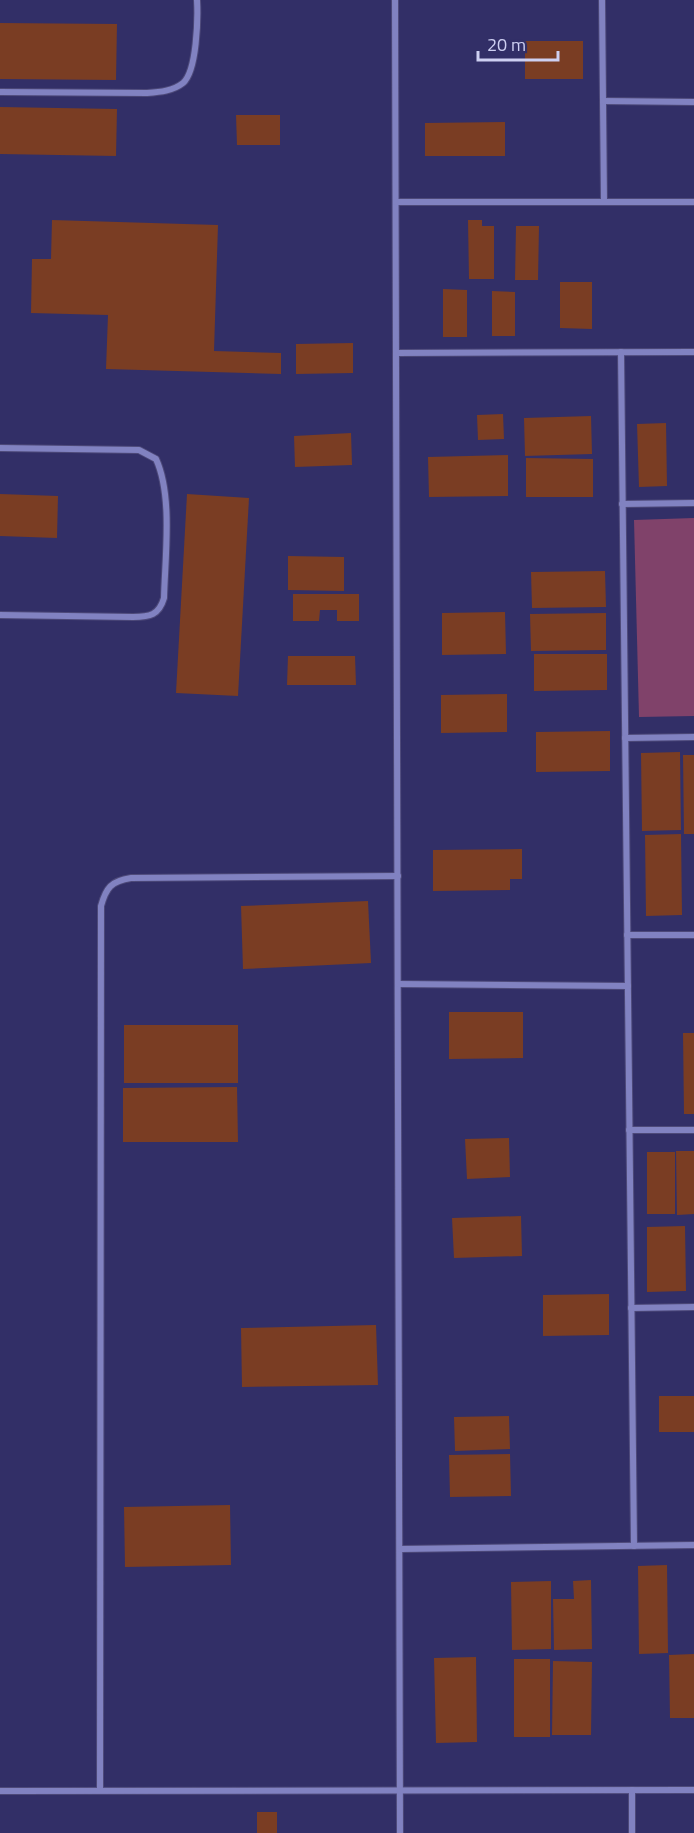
<svg xmlns="http://www.w3.org/2000/svg" width="694" height="1833" viewBox="0 0 694 1833" font-family="'Titillium Web',sans-serif">
	<rect width="100%" height="100%" fill="#322f67"/>
	<polygon fill="#80426a" points="694,518 694,716 639,717 634,520"/>
	<g fill="#7a3d23">
		<polygon points="0,23 117,24 116,80 0,79"/>
		<rect x="525" y="41" width="58" height="38"/>
		<polygon points="0,107 117,109 116,156 0,154"/>
		<polygon points="236,115 280,115 280,145 237,145"/>
		<polygon points="505,122 505,156 425,156 425,123"/>
		<polygon points="52,220 218,225 214,351 281,353 281,374 106,369 108,315 31,313 32,259 51,259"/>
		<polygon points="468,220 482,220 482,226 494,226 494,279 469,279"/>
		<polygon points="516,226 539,226 538,280 515,280"/>
		<polygon points="560,282 592,282 592,329 560,328"/>
		<polygon points="443,289 467,290 467,337 443,337"/>
		<polygon points="492,291 515,292 515,336 492,336"/>
		<polygon points="353,343 353,373 296,374 296,344"/>
		<polygon points="503,414 504,439 478,440 477,415"/>
		<polygon points="591,416 592,454 525,456 524,418"/>
		<polygon points="666,423 667,486 639,487 637,424"/>
		<polygon points="351,433 352,465 295,467 294,436"/>
		<polygon points="508,455 508,496 429,497 428,457"/>
		<polygon points="526,458 593,459 593,497 526,497"/>
		<polygon points="0,494 58,496 57,538 0,536"/>
		<polygon points="187,494 249,498 238,696 176,693"/>
		<polygon points="288,556 344,557 344,591 288,590"/>
		<polygon points="605,571 606,607 532,608 531,572"/>
		<polygon points="293,594 359,594 359,621 337,621 337,610 320,610 319,621 293,621"/>
		<polygon points="505,612 506,654 442,655 442,613"/>
		<polygon points="606,613 606,650 531,651 530,614"/>
		<polygon points="534,654 607,654 607,690 534,691"/>
		<polygon points="288,656 355,656 356,685 287,685"/>
		<polygon points="507,694 507,732 441,733 441,695"/>
		<polygon points="610,731 610,771 536,772 536,732"/>
		<polygon points="680,752 681,830 642,831 641,753"/>
		<polygon points="683,755 694,755 694,834 684,834"/>
		<polygon points="681,834 682,915 646,916 645,835"/>
		<polygon points="522,849 522,879 510,879 510,890 433,891 433,850"/>
		<polygon points="368,901 371,963 243,969 241,906"/>
		<polygon points="449,1012 523,1012 523,1058 449,1059"/>
		<rect x="124" y="1025" width="114" height="58"/>
		<polygon points="683,1033 694,1033 694,1114 684,1114"/>
		<polygon points="237,1087 238,1142 123,1142 123,1088"/>
		<polygon points="509,1138 510,1177 467,1179 465,1139"/>
		<polygon points="676,1151 694,1151 694,1214 677,1215"/>
		<rect x="647" y="1152" width="28" height="62"/>
		<polygon points="521,1216 522,1256 454,1258 452,1218"/>
		<polygon points="685,1226 686,1291 647,1292 647,1227"/>
		<polygon points="609,1294 609,1335 543,1336 543,1295"/>
		<polygon points="376,1325 378,1385 242,1387 241,1328"/>
		<rect x="659" y="1396" width="35" height="36"/>
		<polygon points="509,1416 510,1449 455,1451 454,1417"/>
		<polygon points="510,1454 511,1496 450,1497 449,1455"/>
		<polygon points="230,1505 231,1565 125,1567 124,1507"/>
		<polygon points="667,1565 668,1653 639,1654 638,1566"/>
		<polygon points="591,1580 592,1649 554,1650 553,1599 574,1599 573,1581"/>
		<polygon points="551,1581 551,1649 512,1650 511,1582"/>
		<polygon points="694,1654 694,1718 670,1718 669,1655"/>
		<polygon points="476,1657 477,1742 436,1743 434,1658"/>
		<rect x="514" y="1659" width="36" height="78"/>
		<polygon points="553,1661 592,1662 591,1735 552,1735"/>
		<rect x="257" y="1812" width="20" height="21"/>
	</g>
	<g fill="none" stroke-linecap="round" stroke-linejoin="round">
		<defs>
			<g id="minor">
				<polyline points="395,0 400,1833"/>
				<polyline points="602,0 604,202"/>
				<path d="M 0,92 L 147,93 C 160,92 173,91 183,83 C 197,71 198,18 197,0"/>
				<polyline points="603,101 694,102"/>
				<polyline points="396,202 694,202"/>
				<polyline points="621,352 634,1546"/>
				<polyline points="396,353 694,352"/>
				<path d="M 0,448 L 139,450 L 156,459 C 173,496 165,557 164,598 C 159,615 150,617 133,617 L 0,615"/>
				<polyline points="622,504 694,503"/>
				<polyline points="625,738 694,737"/>
				<polyline points="627,935 694,935"/>
				<polyline points="398,984 628,986"/>
				<polyline points="629,1130 694,1130"/>
				<polyline points="631,1308 694,1307"/>
				<polyline points="401,1549 694,1545"/>
				<path d="M 100,1790 L 101,906 C 106,888 111,881 131,878 L 398,876"/>
				<polyline points="632,1790 632,1833"/>
				<polyline points="0,1791 694,1790"/>
			</g>
		</defs>
		<use href="#minor" stroke="#4d4979" stroke-width="8"/>
		<use href="#minor" stroke="#8182c1" stroke-width="6"/>
	</g>
	<path d="M478 51v9h80v-9" fill="none" stroke="#ced0f2" stroke-width="3"/>
	<text x="487" y="51" font-size="18" fill="#ced0f2" stroke="#322f67" stroke-width="4.5" paint-order="stroke">20 m</text>
</svg>
